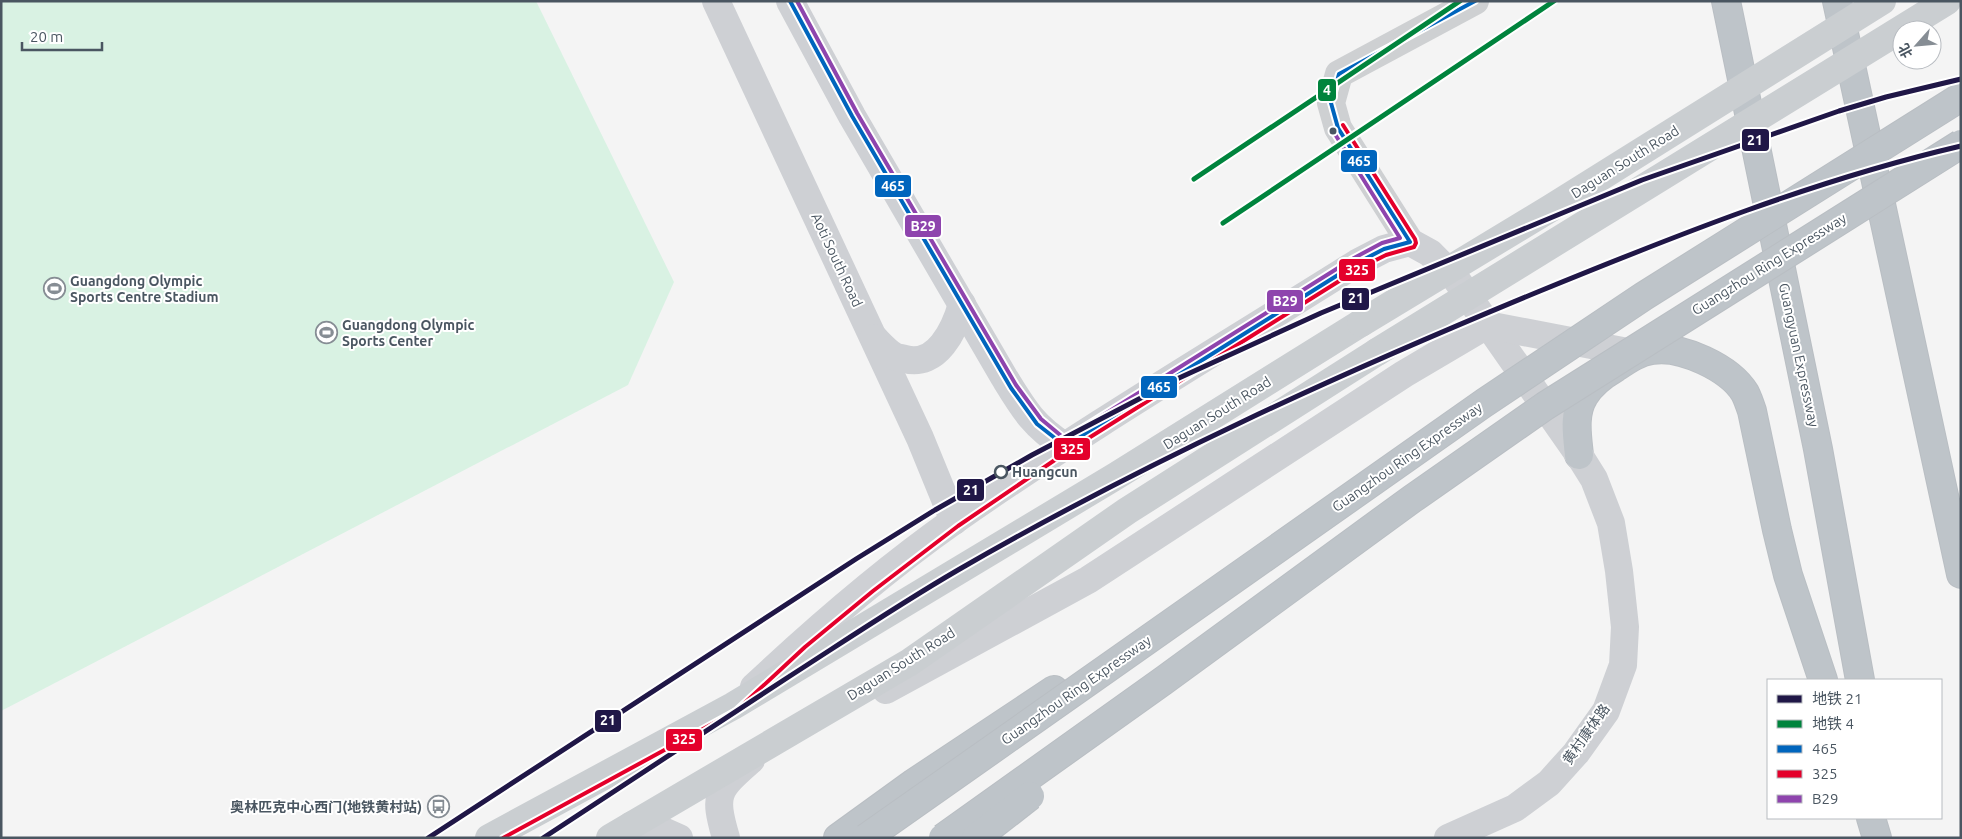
<svg xmlns="http://www.w3.org/2000/svg" width="1962" height="839" viewBox="0 0 1962 839" font-family="Ubuntu,'Noto Sans SC',sans-serif">
	<rect width="100%" height="100%" fill="#f4f4f4"/>
	<polygon fill="#d9f2e3" points="1,1 536,1 674,282 628,385 1,711"/>
	<g fill="none" stroke-linecap="round" stroke-linejoin="round">
		<defs>
			<g id="highway">
				<polyline points="1726,1 1818,449 1860,680"/>
				<polyline points="1837,1 1961,574"/>
				<path d="M 1579,455 C 1577,436 1573,413 1584,396 C 1591,384 1603,375 1615,368 C 1627,360 1638,352 1652,350 C 1681,345 1730,368 1745,393 C 1748,399 1750,405 1752,411 L 1777,530 L 1788,575 L 1823,680"/>
				<polyline points="1871,818 1877,838"/>
				<polyline points="838,838 914,783 1054,690"/>
			</g>
		</defs>
		<use href="#highway" stroke="#b9bec3" stroke-width="30"/>
		<polyline stroke="#ced0d2" stroke-width="28" points="1410,242 1338,128 1331,103 1339,74 1475,1"/>
		<g stroke="#ced0d4" stroke-width="28">
			<polyline points="716,1 920,438 954,521"/>
			<path d="M 790,1 L 852,116 L 1004,377 C 1023,408 1033,426 1065,446"/>
			<path d="M 874,338 C 880,344 887,352 894,356 C 897,358 902,358 905,359 C 937,368 955,329 962,304"/>
			<path d="M 754,687 C 817,628 884,570 955,520 C 1085,429 1222,348 1357,263 L 1384,249 L 1410,242 L 1430,253 L 1456,279 L 1579,455 L 1594,479 L 1611,523 L 1619,571 L 1625,627 L 1623,665 L 1606,711 L 1576,753 L 1549,783 L 1515,808 L 1448,838"/>
			<polyline points="886,690 1088,580 1404,374 1487,325 1638,354"/>
			<polyline points="632,825 661,830 679,838"/>
			<path d="M 726,838 C 713,793 717,790 751,760"/>
		</g>
		<g stroke="#caced1" stroke-width="28">
			<polyline points="489,838 733,706 1116,476 1361,323"/>
			<polyline points="610,838 910,662 1127,511 1377,352"/>
		</g>
		<use href="#highway" stroke="#bec4c9" stroke-width="28"/>
		<defs>
			<g id="highway-bridge">
				<polyline points="866,838 1484,403 1644,296 1961,97"/>
				<polyline points="943,838 1163,681 1412,499 1545,406 1961,144"/>
				<polyline points="976,838 1030,796"/>
			</g>
		</defs>
		<use href="#highway-bridge" stroke="#b9bec3" stroke-width="30" stroke-linecap="butt"/>
		<g stroke="#caced1" stroke-width="28">
			<polyline points="1361,323 1551,208 1882,1"/>
			<polyline points="1377,352 1947,1"/>
		</g>
		<use href="#highway-bridge" stroke="#bec4c9" stroke-width="28"/>
		<defs>
			<polyline id="bus-1" points="790,1 852,116 1011,388 1037,424 1065,446 1357,263 1384,249 1410,242 1338,128 1331,103 1339,74 1475,1"/>
			<polyline id="bus-2" points="503,838 736,711 805,647 873,591 958,526 1068,451 1360,268 1386,255 1414,247 1416,243 1415,239 1343,125"/>
			<polyline id="bus-3" points="797,1 857,113 1016,385 1041,419 1065,439 1354,258 1382,243 1400,238 1333,131"/>
		</defs>
		<use href="#bus-1" stroke="#fff" stroke-width="8"/>
		<use href="#bus-2" stroke="#fff" stroke-width="8"/>
		<use href="#bus-3" stroke="#fff" stroke-width="8"/>
		<use href="#bus-1" stroke="#0065bd" stroke-width="4"/>
		<use href="#bus-2" stroke="#e4002b" stroke-width="4"/>
		<use href="#bus-3" stroke="#8e44ad" stroke-width="4"/>
		<defs>
			<g id="metro-1">
				<polyline points="428,838 856,559 935,510 1032,455 1179,378 1321,313 1642,180 1839,111 1886,97 1961,79"/>
				<path d="M 543,838 C 626,784 708,730 790,676 C 846,640 901,603 958,570 C 1145,462 1341,373 1540,291 C 1677,235 1815,180 1961,146"/>
			</g>
			<g id="metro-2">
				<polyline points="1194,179 1460,1"/>
				<polyline points="1223,223 1554,1"/>
			</g>
		</defs>
		<use href="#metro-1" stroke="#fff" stroke-width="9"/>
		<use href="#metro-2" stroke="#fff" stroke-width="9"/>
		<use href="#metro-1" stroke="#201747" stroke-width="5"/>
		<use href="#metro-2" stroke="#00843d" stroke-width="5"/>
	</g>
	<defs>
		<symbol id="stadium-ring" viewBox="-11 -11 22 22"><circle r="9.5" fill="#fff" stroke="#868d94" stroke-width="1.5"/><path d="M0-5a6.5 5 0 1 0 0 10a6.5 5 0 1 0 0-10ZM-3.5-1.8h7v3.6h-7Z" fill="#868d94"/></symbol>
		<symbol id="bus-ring" viewBox="-11 -11 22 22"><circle r="9.5" fill="#fff" stroke="#868d94" stroke-width="1.5"/><path d="M-5-6H5V4H4V6H2V4H-2V6H-4V4H-5ZM-3.5-4V0h7V-4ZM-3.5 1.2v1.5H-2V1.2ZM2 1.2v1.5H3.5V1.2Z" fill="#868d94"/></symbol>
	</defs>
	<g fill-rule="evenodd">
		<use href="#stadium-ring" x="42" y="276" width="25" height="25"/>
		<use href="#stadium-ring" x="314" y="320" width="25" height="25"/>
		<use href="#bus-ring" x="426" y="794" width="25" height="25"/>
	</g>
	<circle fill="#4a5661" stroke="#fff" stroke-width="2" cx="1333" cy="131" r="4.5"/>
	<circle fill="#fff" stroke="#4a5661" stroke-width="2.5" cx="1001" cy="472" r="6"/>
	<g text-anchor="middle" stroke-width="4" stroke-linejoin="round" paint-order="stroke">
		<g font-size="14" fill="#4a5661" stroke="#fff">
			<text transform="translate(1625 162) rotate(-32)" y="5">Daguan South Road</text>
			<text transform="translate(837 260) rotate(65)" y="5">Aoti South Road</text>
			<text transform="translate(1769 264) rotate(-32)" y="5">Guangzhou Ring Expressway</text>
			<text transform="translate(1799 355) rotate(78)" y="5">Guangyuan Expressway</text>
			<text transform="translate(1217 413) rotate(-32)" y="5">Daguan South Road</text>
			<text transform="translate(1407 457) rotate(-35)" y="5">Guangzhou Ring Expressway</text>
			<text transform="translate(901 664) rotate(-32)" y="5">Daguan South Road</text>
			<text transform="translate(1076 690) rotate(-35)" y="5">Guangzhou Ring Expressway</text>
			<text transform="translate(1586 734) rotate(-55)" y="5">黄村康体路</text>
		</g>
		<g font-size="14" font-weight="bold" fill="#4a5661" stroke="#fff" text-anchor="start">
			<text x="70" y="286">Guangdong Olympic<tspan x="70" dy="16">Sports Centre Stadium</tspan></text>
			<text x="342" y="330">Guangdong Olympic<tspan x="342" dy="16">Sports Center</tspan></text>
			<text x="422" y="812" text-anchor="end">奥林匹克中心西门(地铁黄村站)</text>
		</g>
		<g font-size="14" font-weight="bold" fill="#4a5661" stroke="#fff" text-anchor="start">
			<text x="1012" y="477">Huangcun</text>
		</g>
	</g>
	<g stroke="#fff" stroke-width="2">
		<rect x="1317" y="78" width="20" height="24" rx="5" fill="#00843d"/>
		<rect x="1741" y="128" width="29" height="24" rx="5" fill="#201747"/>
		<rect x="1340" y="149" width="38" height="24" rx="5" fill="#0065bd"/>
		<rect x="874" y="174" width="38" height="24" rx="5" fill="#0065bd"/>
		<rect x="904" y="214" width="38" height="24" rx="5" fill="#8e44ad"/>
		<rect x="1338" y="258" width="38" height="24" rx="5" fill="#e4002b"/>
		<rect x="1341" y="287" width="29" height="24" rx="5" fill="#201747"/>
		<rect x="1266" y="289" width="38" height="24" rx="5" fill="#8e44ad"/>
		<rect x="1140" y="375" width="38" height="24" rx="5" fill="#0065bd"/>
		<rect x="1053" y="437" width="38" height="24" rx="5" fill="#e4002b"/>
		<rect x="956" y="478" width="29" height="24" rx="5" fill="#201747"/>
		<rect x="594" y="709" width="28" height="24" rx="5" fill="#201747"/>
		<rect x="665" y="728" width="38" height="24" rx="5" fill="#e4002b"/>
	</g>
	<g font-size="14" text-anchor="middle" font-weight="bold" fill="#fff">
		<text x="1327" y="95">4</text>
		<text x="1755" y="145">21</text>
		<text x="1359" y="166">465</text>
		<text x="893" y="191">465</text>
		<text x="923" y="231">B29</text>
		<text x="1357" y="275">325</text>
		<text x="1356" y="303">21</text>
		<text x="1285" y="306">B29</text>
		<text x="1159" y="392">465</text>
		<text x="1072" y="454">325</text>
		<text x="971" y="495">21</text>
		<text x="608" y="725">21</text>
		<text x="684" y="744">325</text>
	</g>
	<rect width="1962" height="839" fill="none" stroke="#4a5661" stroke-width="5"/>
	<rect x="1767" y="679" width="175" height="140" fill="#ffffff" stroke="#b7bbc0"/>
	<rect x="1777" y="695" width="25" height="8" fill="#201747" stroke="#b7bbc0"/>
	<text x="1812" y="704" font-size="15" fill="#4a5661">地铁 21</text>
	<rect x="1777" y="720" width="25" height="8" fill="#00843d" stroke="#b7bbc0"/>
	<text x="1812" y="729" font-size="15" fill="#4a5661">地铁 4</text>
	<rect x="1777" y="745" width="25" height="8" fill="#0065bd" stroke="#b7bbc0"/>
	<text x="1812" y="754" font-size="15" fill="#4a5661">465</text>
	<rect x="1777" y="770" width="25" height="8" fill="#e4002b" stroke="#b7bbc0"/>
	<text x="1812" y="779" font-size="15" fill="#4a5661">325</text>
	<rect x="1777" y="795" width="25" height="8" fill="#8e44ad" stroke="#b7bbc0"/>
	<text x="1812" y="804" font-size="15" fill="#4a5661">B29</text>
	<g transform="translate(1917 45) rotate(243)"><circle r="24" fill="#ffffff" stroke="#b7bbc0"/>
	<path d="M0-4L9 19L0 12L-9 19Z" fill="#868d94"/>
	<text y="-8" font-size="14" font-weight="bold" text-anchor="middle" fill="#4a5661">北</text>
	</g>
	<path d="M22 42v8h80v-8" fill="none" stroke="#4a5661" stroke-width="2.5"/>
	<text x="30" y="42" font-size="15" fill="#4a5661" stroke="#ffffff" stroke-width="4" paint-order="stroke">20 m</text>
</svg>
